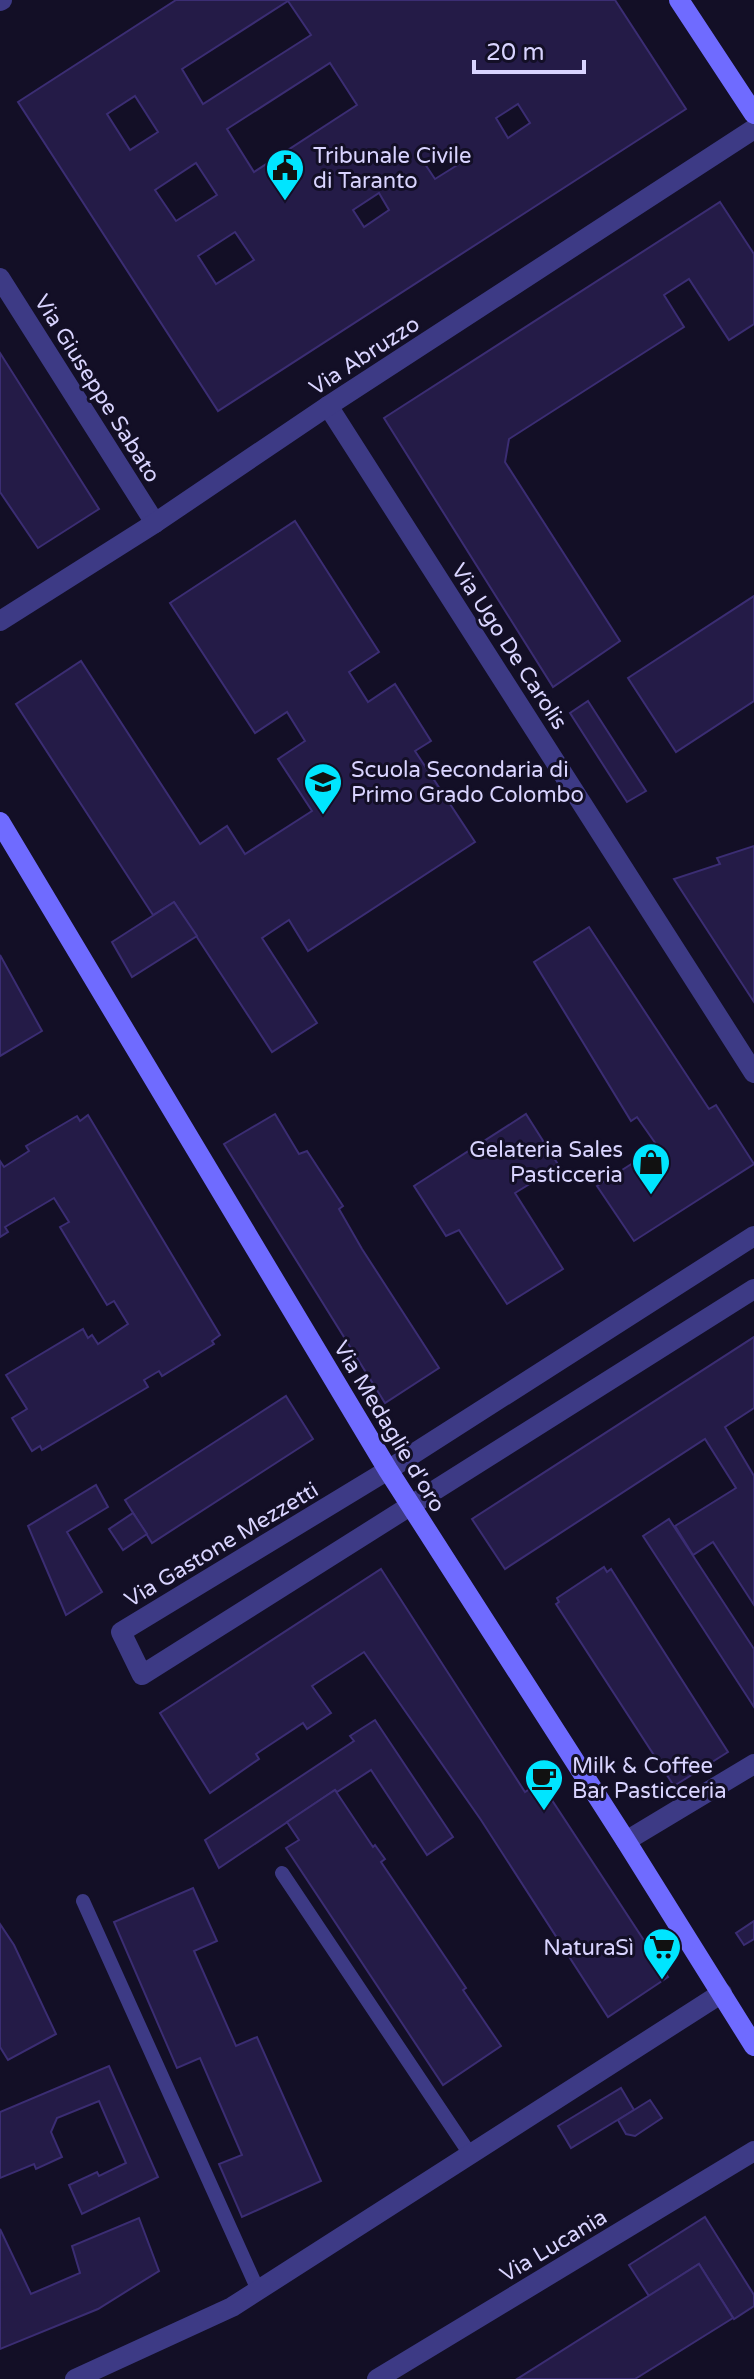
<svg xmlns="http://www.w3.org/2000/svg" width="754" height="2379" viewBox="0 0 754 2379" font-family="'Varela Round',sans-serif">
	<rect width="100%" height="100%" fill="#130f26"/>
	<g fill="#241b47" stroke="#3b2d73" stroke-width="2" fill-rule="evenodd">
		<path d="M 176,0 L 615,0 L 686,109 L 218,411 L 18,102 ZM 288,1 L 311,35 L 203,104 L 182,69 ZM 330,63 L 357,105 L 254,172 L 227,129 ZM 135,96 L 158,132 L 130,150 L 107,114 ZM 518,104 L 530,123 L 508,138 L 496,118 ZM 448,149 L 459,164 L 435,179 L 425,164 ZM 196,163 L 217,195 L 176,221 L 155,190 ZM 379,193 L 389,210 L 364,227 L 353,210 ZM 235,232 L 254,260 L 216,284 L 198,256 Z"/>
		<polygon points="720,202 754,254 754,324 729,340 689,279 664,295 684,327 509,439 505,462 620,641 553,687 384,418"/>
		<polygon points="0,353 99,509 38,548 0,492"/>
		<polygon points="295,521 379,652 349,672 368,702 395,684 431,741 415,751 475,842 308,951 289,920 262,938 317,1023 272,1052 174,902 153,915 16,704 81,661 200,844 227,826 245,854 312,811 278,759 305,741 287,712 255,733 170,603"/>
		<polygon points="754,596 754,701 676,752 628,678"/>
		<polygon points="588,701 646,791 627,802 570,713"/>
		<polygon points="754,846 754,1002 674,879 720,864 717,858"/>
		<polygon points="174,902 197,936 132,977 112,942"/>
		<polygon points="589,927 709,1109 716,1105 754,1164 634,1241 597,1186 658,1147 637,1117 631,1121 534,962"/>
		<polygon points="0,955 42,1031 0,1056"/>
		<polygon points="275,1114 299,1154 307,1151 343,1206 339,1209 362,1249 439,1368 385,1403 224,1144"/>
		<polygon points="526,1114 559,1166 515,1193 563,1269 507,1304 459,1230 446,1236 414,1186"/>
		<polygon points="88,1115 220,1335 212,1341 214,1344 162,1376 159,1371 144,1380 148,1387 42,1450 40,1446 32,1451 12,1418 27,1409 6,1375 83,1329 88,1338 92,1335 98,1344 128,1324 114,1301 107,1305 60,1227 69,1222 54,1198 5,1227 8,1232 0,1237 0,1161 4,1167 29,1151 26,1146 77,1116 80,1121"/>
		<polygon points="754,1337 754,1408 725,1427 754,1476 754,1605 713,1542 693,1555 675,1526 736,1488 705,1439 505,1569 472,1519"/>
		<polygon points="286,1396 313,1439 152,1543 125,1500"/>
		<polygon points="96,1485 108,1507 67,1532 102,1592 66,1615 28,1526"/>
		<polygon points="133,1513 147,1534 123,1550 109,1529"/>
		<polygon points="669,1519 754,1649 754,1707 643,1536"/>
		<polygon points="604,1567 607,1572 611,1569 728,1752 674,1786 556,1604 559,1602 557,1598"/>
		<polygon points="381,1569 525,1792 540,1782 668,1977 608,2017 481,1820 364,1652 312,1686 331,1713 307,1729 303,1723 256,1754 259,1759 210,1793 160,1713"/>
		<polygon points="375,1720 453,1837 427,1855 371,1770 337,1792 335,1790 219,1868 205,1840 354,1741 350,1736"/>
		<polygon points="335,1790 373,1847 375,1845 385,1859 381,1862 466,1988 463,1990 501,2046 443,2085 286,1848 299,1840 287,1822"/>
		<polygon points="193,1888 217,1941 194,1951 236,2046 257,2037 321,2181 242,2217 219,2164 242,2155 200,2058 177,2068 114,1922"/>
		<polygon points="754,1921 754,1939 744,1945 736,1933"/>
		<polygon points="0,1924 14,1945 56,2034 8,2060 0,2047"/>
		<polygon points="109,2066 158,2177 82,2214 69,2185 97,2172 99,2176 126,2163 99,2101 57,2118 51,2132 62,2157 36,2169 34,2164 0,2178 0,2112"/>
		<polygon points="621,2088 634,2110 571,2148 558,2126"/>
		<polygon points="650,2100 662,2118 635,2136 626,2134 618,2120"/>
		<polygon points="705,2217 754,2295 754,2306 734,2319 699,2264 649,2296 629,2265"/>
		<polygon points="139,2218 159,2271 98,2309 0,2349 0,2229 31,2294 80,2273 72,2246"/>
		<polygon points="699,2264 733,2318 635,2379 517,2379"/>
	</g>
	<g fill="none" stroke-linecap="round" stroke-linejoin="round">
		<g stroke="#3d3a85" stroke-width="14">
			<polyline points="282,1873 470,2154"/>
			<polyline points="83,1901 258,2290"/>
		</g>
		<g stroke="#3d3a85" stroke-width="20">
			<polyline points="0,1 2,0"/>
			<polyline points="0,278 155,523"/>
			<polyline points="328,406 754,1073"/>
			<polyline points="0,621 155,523 328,406 754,129"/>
			<polyline points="754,1236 388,1470 121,1632 142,1675 754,1289"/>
			<polyline points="626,1841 754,1764"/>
			<polyline points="75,2379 232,2307 722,1993"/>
			<polyline points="377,2379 754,2151"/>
		</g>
		<g stroke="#6f6bff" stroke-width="20">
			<polyline points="679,0 754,114"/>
			<polyline points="0,822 388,1470 626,1841 754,2046"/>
		</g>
	</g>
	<defs>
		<symbol id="civic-pin" viewBox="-11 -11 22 30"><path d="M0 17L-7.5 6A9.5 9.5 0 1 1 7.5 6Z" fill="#00e5ff" stroke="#130f26"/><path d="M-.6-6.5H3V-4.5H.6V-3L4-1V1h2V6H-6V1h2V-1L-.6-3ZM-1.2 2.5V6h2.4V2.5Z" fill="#111"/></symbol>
		<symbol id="school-pin" viewBox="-11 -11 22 30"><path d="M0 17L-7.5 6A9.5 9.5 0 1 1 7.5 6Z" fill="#00e5ff" stroke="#130f26"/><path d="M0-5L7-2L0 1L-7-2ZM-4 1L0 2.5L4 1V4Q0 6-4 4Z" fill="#111"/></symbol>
		<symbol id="shop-pin" viewBox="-11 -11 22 30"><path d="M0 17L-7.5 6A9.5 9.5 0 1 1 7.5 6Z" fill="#00e5ff" stroke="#130f26"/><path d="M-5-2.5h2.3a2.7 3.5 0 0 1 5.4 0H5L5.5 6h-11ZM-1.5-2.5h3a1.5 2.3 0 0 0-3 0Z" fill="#111"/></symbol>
		<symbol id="cafe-pin" viewBox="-11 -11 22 30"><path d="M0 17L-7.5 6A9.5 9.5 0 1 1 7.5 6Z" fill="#00e5ff" stroke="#130f26"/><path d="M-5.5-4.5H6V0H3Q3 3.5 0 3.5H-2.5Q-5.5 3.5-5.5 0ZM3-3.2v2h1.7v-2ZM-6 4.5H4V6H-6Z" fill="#111"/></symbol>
		<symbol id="supermarket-pin" viewBox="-11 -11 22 30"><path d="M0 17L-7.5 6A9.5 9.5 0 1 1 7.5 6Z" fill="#00e5ff" stroke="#130f26"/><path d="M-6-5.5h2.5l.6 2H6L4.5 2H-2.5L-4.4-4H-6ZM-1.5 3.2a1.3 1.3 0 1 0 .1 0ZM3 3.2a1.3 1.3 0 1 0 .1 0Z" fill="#111"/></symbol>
	</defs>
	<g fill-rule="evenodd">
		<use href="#civic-pin" x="263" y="146" width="44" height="60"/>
		<use href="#school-pin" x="301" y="760" width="44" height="60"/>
		<use href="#shop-pin" x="629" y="1140" width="44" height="60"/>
		<use href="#cafe-pin" x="522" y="1756" width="44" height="60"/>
		<use href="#supermarket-pin" x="640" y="1925" width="44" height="60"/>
	</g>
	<g text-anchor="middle" stroke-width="6" stroke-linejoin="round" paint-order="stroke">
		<g font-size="22" fill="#d9d4ff" stroke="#130f26" text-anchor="start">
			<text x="313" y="163">Tribunale Civile<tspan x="313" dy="25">di Taranto</tspan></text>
			<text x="351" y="777">Scuola Secondaria di<tspan x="351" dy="25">Primo Grado Colombo</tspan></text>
			<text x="623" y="1157" text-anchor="end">Gelateria Sales<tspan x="623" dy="25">Pasticceria</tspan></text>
			<text x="572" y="1773">Milk &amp; Coffee<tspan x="572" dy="25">Bar Pasticceria</tspan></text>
			<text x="634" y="1955" text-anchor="end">NaturaSì</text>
		</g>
		<g font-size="22" fill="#d9d4ff" stroke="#130f26">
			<text transform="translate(364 355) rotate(-33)" y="8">Via Abruzzo</text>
			<text transform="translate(98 388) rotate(58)" y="8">Via Giuseppe Sabato</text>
			<text transform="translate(510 646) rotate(57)" y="8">Via Ugo De Carolis</text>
			<text transform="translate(390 1426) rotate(59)" y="8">Via Medaglie d'oro</text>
			<text transform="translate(221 1544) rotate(-31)" y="8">Via Gastone Mezzetti</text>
			<text transform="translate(553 2245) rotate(-31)" y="8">Via Lucania</text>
		</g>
	</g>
	<path d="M474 60v12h110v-12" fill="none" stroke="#d9d4ff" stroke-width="4"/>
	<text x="486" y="60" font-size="24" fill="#d9d4ff" stroke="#130f26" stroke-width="6" paint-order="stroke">20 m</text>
</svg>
